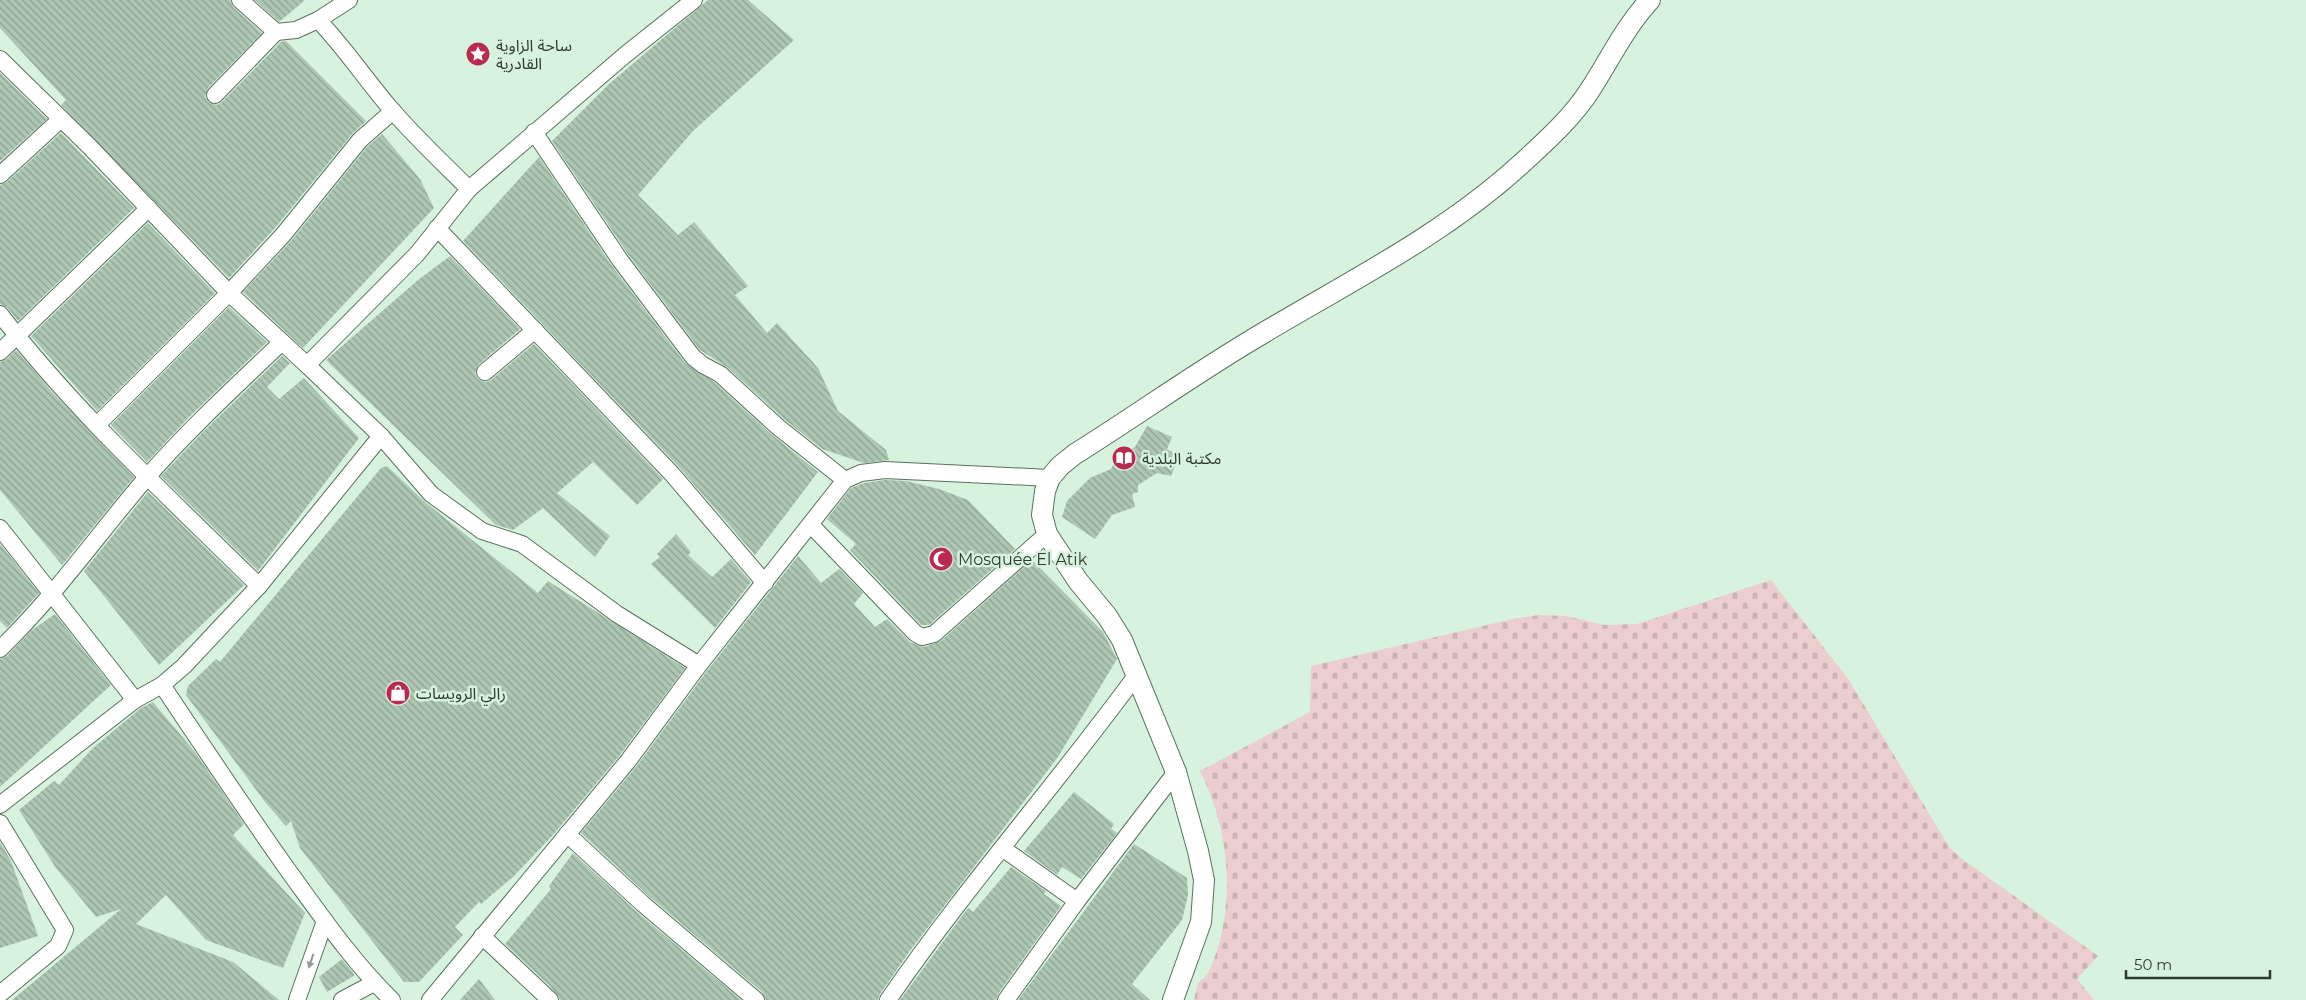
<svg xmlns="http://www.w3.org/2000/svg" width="2306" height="1000" viewBox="0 0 2306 1000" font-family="Montserrat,'Noto Sans Arabic',sans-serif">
	<defs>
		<pattern id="cemetery-stones" width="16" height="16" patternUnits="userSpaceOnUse" patternTransform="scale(1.25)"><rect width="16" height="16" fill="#ecced1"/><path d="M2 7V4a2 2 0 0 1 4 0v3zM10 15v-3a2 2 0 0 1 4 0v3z" fill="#cbb2b4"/></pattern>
		<pattern id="building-back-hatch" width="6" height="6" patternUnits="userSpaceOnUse" patternTransform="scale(1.25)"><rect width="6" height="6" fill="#adc7b2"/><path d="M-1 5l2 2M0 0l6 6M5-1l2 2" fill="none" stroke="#8da391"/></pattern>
	</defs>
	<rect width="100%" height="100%" fill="#d8f3dd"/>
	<path fill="url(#cemetery-stones)" d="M 1771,580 L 1849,680 L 1949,847 L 1961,858 L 2098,956 L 2077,979 L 2094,1000 L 1194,1000 L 1198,983 C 1210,975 1212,964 1217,951 C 1235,892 1228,826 1200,771 L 1310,712 L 1311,666 L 1513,619 L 1539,615 L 1566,616 L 1605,625 L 1637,624 Z"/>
	<g fill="url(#building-back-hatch)">
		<polygon points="0,0 230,0 233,7 262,33 208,88 205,97 208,102 217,105 222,102 281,42 286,41 366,121 352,134 275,228 229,278 61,105 66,100 0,28"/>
		<polygon points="255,0 305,0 279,22"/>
		<polygon points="708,0 748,0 794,40 693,131 638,195 678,235 694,222 748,286 735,295 767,333 777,323 818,368 838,411 886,450 889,460 864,463 822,449 784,419 727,367 700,350 628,254 552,141 609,84"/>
		<polygon points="0,73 47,119 0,161"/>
		<polygon points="61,133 134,208 18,321 7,307 0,304 0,185 7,182"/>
		<polygon points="382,134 420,179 434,208 303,348 243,292 291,241 367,147"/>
		<polygon points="539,157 612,266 685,363 714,382 771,434 818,472 755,555 679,467 463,241"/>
		<polygon points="148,223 215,293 97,411 31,336"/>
		<polygon points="450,256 520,329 478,365 475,373 478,379 486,382 491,380 534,344 663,479 637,505 593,462 557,493 610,536 595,557 543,508 513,530 496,525 326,360 418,280"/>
		<polygon points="229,307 267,342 189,417 147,462 111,425"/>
		<polygon points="16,350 53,393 134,477 62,565 0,490 0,362 7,359"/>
		<polygon points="282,356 290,363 267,387 279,399 304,378 359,438 258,571 161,476 203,432"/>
		<polygon points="1147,426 1172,437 1167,449 1179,456 1171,476 1157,473 1138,485 1138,492 1132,494 1135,507 1112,515 1095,539 1062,517 1067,501 1090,478 1111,469 1118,455 1135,447"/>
		<polygon points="387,466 425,502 538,593 548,581 685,668 620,755 553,835 513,877 481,904 479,902 455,927 463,935 419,982 404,982 300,848 291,821 286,826 265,802 186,695 188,686 216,659 220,662 381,468"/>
		<polygon points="885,480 906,481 939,489 968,500 1015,549 929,625 921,625 850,550 856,544 827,519 851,488 864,483"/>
		<polygon points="148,492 244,585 159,665 84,571"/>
		<polygon points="676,534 691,552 688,555 712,577 731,559 751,582 715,628 651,564 660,557 657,554"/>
		<polygon points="0,544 39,593 7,628 0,621"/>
		<polygon points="798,556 821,583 839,569 863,593 854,604 875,627 887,619 910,642 924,647 941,641 1032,560 1103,632 1117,659 1058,757 909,952 880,994 878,1000 766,1000 762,992 650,897 581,833 636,767 707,671"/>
		<polygon points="55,614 111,685 0,787 0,659 7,656 32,630"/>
		<polygon points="153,702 195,752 244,824 233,835 305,913 283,968 206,940 166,895 136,924 233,962 279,1000 12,1000 121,909 96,917 56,868 19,810 54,781 59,785 93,748 141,708"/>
		<polygon points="1074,792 1114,824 1111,829 1117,833 1081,879 1062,867 1057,875 1024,851"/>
		<polygon points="0,842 11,861 38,936 0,948"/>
		<polygon points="1134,844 1187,878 1188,895 1182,920 1132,984 1150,1000 1018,1000"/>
		<polygon points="573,853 637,912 741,1000 560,1000 551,987 505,944 551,889 549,886"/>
		<polygon points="1011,867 1046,891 1044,894 1061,906 998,994 996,1000 900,1000 968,908 973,912"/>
		<polygon points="342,959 355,975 327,992 319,977"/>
		<polygon points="479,979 495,1000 460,1000"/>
	</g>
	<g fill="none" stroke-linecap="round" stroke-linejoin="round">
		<defs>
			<g id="minor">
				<polyline points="240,0 276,32 296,30 318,20 349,0"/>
				<polyline points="0,59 90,147 229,293 307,365"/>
				<polyline points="215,95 276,32"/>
				<polyline points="534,132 620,260 693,357 703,365 720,374 778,427 845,480"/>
				<polyline points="0,175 61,119"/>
				<polyline points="469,189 625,55 694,0"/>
				<polyline points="437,228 672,474 765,583"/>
				<path d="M 0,314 C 76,413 171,499 259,586"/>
				<polyline points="0,352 149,208"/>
				<polyline points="485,372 535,330"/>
				<polyline points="97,425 229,293 283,235 360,140 393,111"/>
				<polyline points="381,436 431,494 482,531 522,544 617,614 699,665"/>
				<polyline points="811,525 915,633 922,637 934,634 1047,534"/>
				<path d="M 0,528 L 135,700 L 162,685 L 184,666 L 259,586 L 381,436 L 307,365 L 417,254 L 469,189 C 443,163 415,137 391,109 C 366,80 345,48 318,20"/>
				<path d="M 0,649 C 55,596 98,534 148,476 C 189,429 236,386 282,342"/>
				<path d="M 162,685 C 204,748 246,811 290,873 C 322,917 353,962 392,1000"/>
				<polyline points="0,805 135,700"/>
				<polyline points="0,823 65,930 58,946 0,994"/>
				<polyline points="567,834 643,904 756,1000"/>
				<polyline points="1002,848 1077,901"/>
				<polyline points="482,936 550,1000"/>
				<polyline points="297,1000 325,921"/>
				<polyline points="342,1000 374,983"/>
				<polyline points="430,1000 628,761 699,665 845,480 861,473 885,470 1050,478"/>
				<path d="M 888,1000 C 965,888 1055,786 1135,677"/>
				<polyline points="1006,1000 1077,901 1176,772"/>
			</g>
			<path id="tertiary" d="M 1173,1000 L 1201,922 L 1204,880 L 1198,851 L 1176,772 L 1122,640 L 1107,616 L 1078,581 L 1047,534 L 1042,515 L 1045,491 L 1050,478 L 1060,466 L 1075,454 C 1134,417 1190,377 1250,341 C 1342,285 1440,238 1520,165 C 1545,142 1572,118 1590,90 C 1610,59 1625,27 1650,0"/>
		</defs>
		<use href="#minor" stroke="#59715e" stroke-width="18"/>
		<use href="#tertiary" stroke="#59715e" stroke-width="22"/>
		<use href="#minor" stroke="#fff" stroke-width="16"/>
		<use href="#tertiary" stroke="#fff" stroke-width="20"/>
	</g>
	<defs><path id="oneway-solid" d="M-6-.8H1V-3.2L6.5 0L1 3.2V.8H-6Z" transform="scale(1.25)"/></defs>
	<use fill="#979c98" href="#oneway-solid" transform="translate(311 961) rotate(109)"/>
	<defs>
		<symbol id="sight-disc" viewBox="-11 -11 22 22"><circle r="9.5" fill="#b92950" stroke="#d8f3dd"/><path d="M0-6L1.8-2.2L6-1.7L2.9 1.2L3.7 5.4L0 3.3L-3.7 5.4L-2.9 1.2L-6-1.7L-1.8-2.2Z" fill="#fff"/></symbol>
		<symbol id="library-disc" viewBox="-11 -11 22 22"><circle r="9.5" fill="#b92950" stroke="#d8f3dd"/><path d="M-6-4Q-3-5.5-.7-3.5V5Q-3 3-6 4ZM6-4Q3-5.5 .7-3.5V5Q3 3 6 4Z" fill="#fff"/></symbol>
		<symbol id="mosque-disc" viewBox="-11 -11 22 22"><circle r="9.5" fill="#b92950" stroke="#d8f3dd"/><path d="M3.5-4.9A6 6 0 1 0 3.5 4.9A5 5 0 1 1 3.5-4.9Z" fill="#fff"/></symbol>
		<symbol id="shop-disc" viewBox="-11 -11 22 22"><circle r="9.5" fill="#b92950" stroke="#d8f3dd"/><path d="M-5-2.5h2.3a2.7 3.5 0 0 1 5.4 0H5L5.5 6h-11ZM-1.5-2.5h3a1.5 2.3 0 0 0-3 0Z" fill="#fff"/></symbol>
	</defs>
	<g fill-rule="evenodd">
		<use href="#sight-disc" x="464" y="40" width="28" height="28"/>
		<use href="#library-disc" x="1110" y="444" width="28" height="28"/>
		<use href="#mosque-disc" x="927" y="545" width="28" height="28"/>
		<use href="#shop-disc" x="384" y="679" width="28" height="28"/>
	</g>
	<g text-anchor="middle" stroke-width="5" stroke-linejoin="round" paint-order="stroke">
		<g font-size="16" fill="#2f3a31" stroke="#d8f3dd" text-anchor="start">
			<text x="496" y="51">ساحة الزاوية<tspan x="496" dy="18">القادرية</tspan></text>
			<text x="1142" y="464">مكتبة البلدية</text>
			<text x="958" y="565">Mosquée El Atik</text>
			<text x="416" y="699">رالي الرويسات</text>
		</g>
	</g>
	<path d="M2126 970v8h144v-8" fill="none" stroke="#2f3a31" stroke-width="2.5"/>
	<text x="2134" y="970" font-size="15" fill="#2f3a31" stroke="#d8f3dd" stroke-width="4" paint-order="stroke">50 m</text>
</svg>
